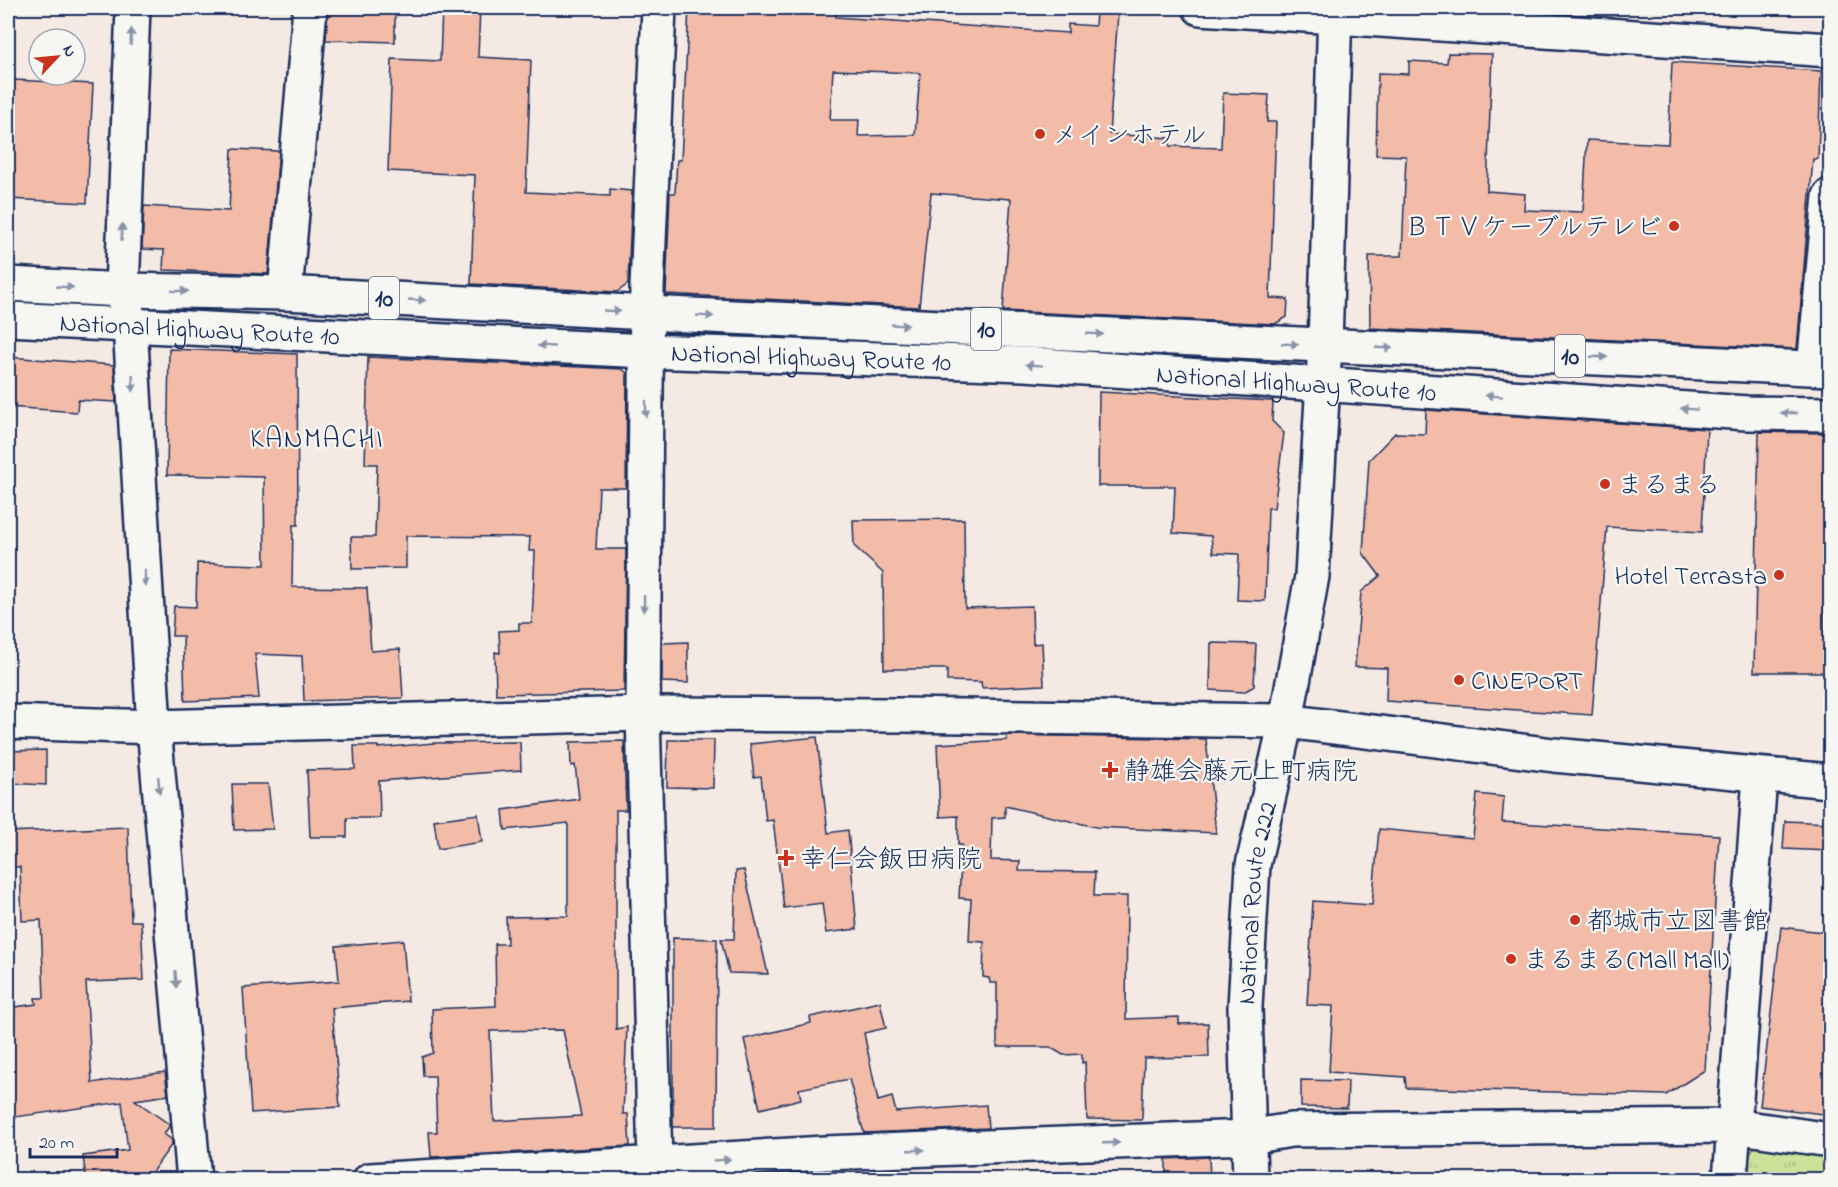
<svg xmlns="http://www.w3.org/2000/svg" width="1838" height="1187" viewBox="0 0 1838 1187" font-family="'Indie Flower','Klee One',sans-serif">
	<defs>
		<pattern id="park-tufts" width="24" height="20" patternUnits="userSpaceOnUse" patternTransform="scale(1.5)"><rect width="24" height="20" fill="#cbe399"/><path d="M3 7l-1-3M5 7V3M7 7l1-3M15 17l-1-3M17 17v-4M19 17l1-3" fill="none" stroke="#aec386"/></pattern>
	</defs>
	<rect width="100%" height="100%" fill="#f5eae3"/>
	<filter id="ink" filterUnits="userSpaceOnUse"><feTurbulence type="fractalNoise" baseFrequency=".0167" numOctaves="2"/><feDisplacementMap in="SourceGraphic" scale="12" xChannelSelector="R" yChannelSelector="G"/><feConvolveMatrix kernelMatrix="1 2 1 2 8 2 1 2 1" color-interpolation-filters="sRGB"/></filter>
	<g filter="url(#ink)">
		<polygon fill="url(#park-tufts)" stroke="#73897c" stroke-width="1.5" points="1757,1143 1830,1155 1830,1179 1744,1180 1745,1160"/>
		<g fill="#f3bca8" stroke="#1b2f5e" stroke-width="1.5" fill-rule="evenodd">
			<polygon points="328,8 395,10 395,42 326,40"/>
			<polygon points="442,8 480,8 478,57 531,60 526,192 610,196 610,189 632,191 628,284 617,292 471,284 475,175 388,171 392,59 440,61"/>
			<path d="M 689,8 L 836,8 L 836,17 L 1068,33 L 1068,24 L 1095,26 L 1096,12 L 1118,13 L 1109,134 L 1170,138 L 1170,146 L 1221,148 L 1223,93 L 1269,95 L 1267,122 L 1276,122 L 1270,298 L 1288,299 L 1287,317 L 1275,324 L 1003,311 L 1011,199 L 931,193 L 919,307 L 666,294 L 670,193 L 675,193 L 677,160 L 681,160 ZM 833,70 L 920,73 L 915,135 L 858,136 L 859,120 L 830,120 Z"/>
			<polygon points="1448,53 1492,54 1487,191 1525,194 1524,210 1583,212 1587,140 1668,144 1672,62 1821,71 1818,159 1813,159 1797,349 1370,328 1369,256 1402,256 1406,156 1376,155 1378,73 1409,74 1409,61 1447,63"/>
			<polygon points="14,80 93,84 87,203 8,199 8,130 11,131"/>
			<polygon points="232,149 279,151 268,274 163,270 164,250 142,249 144,206 229,211"/>
			<polygon points="169,349 297,354 298,525 293,525 292,587 367,588 371,651 400,649 403,698 304,701 302,656 255,654 259,698 185,701 183,636 172,636 174,606 196,607 197,563 265,565 264,477 167,475"/>
			<polygon points="8,357 114,365 116,402 78,400 77,412 8,407"/>
			<polygon points="368,357 622,369 627,373 626,488 599,488 596,549 626,549 624,691 496,694 495,652 500,653 499,631 519,630 519,623 532,623 535,551 529,551 530,537 406,536 406,568 352,569 351,537 375,537 377,464 365,464"/>
			<polygon points="1099,392 1273,401 1272,421 1284,433 1274,508 1268,508 1265,601 1237,600 1239,554 1213,553 1211,536 1173,533 1175,486 1098,486"/>
			<polygon points="1426,410 1707,429 1702,532 1607,527 1592,715 1386,701 1387,668 1355,667 1361,592 1380,576 1363,553 1369,460 1395,433 1425,434"/>
			<polygon points="1759,432 1825,433 1824,672 1754,672"/>
			<polygon points="964,519 965,608 1032,606 1033,644 1042,643 1044,685 982,688 981,682 947,681 947,669 884,669 883,573 854,546 853,520"/>
			<polygon points="688,642 688,683 662,682 662,643"/>
			<polygon points="1211,643 1256,644 1254,686 1244,692 1210,690"/>
			<polygon points="1007,735 1206,739 1216,833 1096,827 1005,806 1005,817 992,818 991,860 1020,861 1019,871 1095,872 1094,896 1127,896 1126,1019 1179,1017 1179,1024 1208,1023 1209,1057 1144,1058 1142,1120 1087,1119 1085,1062 1082,1063 1082,1054 1063,1055 1050,1047 997,1047 997,983 990,983 989,978 983,977 984,942 969,941 971,899 959,898 962,845 958,845 958,816 940,817 937,744 1007,740"/>
			<polygon points="817,737 828,833 848,830 857,929 826,933 822,903 784,908 773,820 766,821 761,776 754,777 750,744"/>
			<polygon points="668,740 714,740 713,788 667,787"/>
			<path d="M 624,741 L 626,810 L 616,810 L 616,1029 L 627,1027 L 623,1114 L 628,1114 L 630,1146 L 431,1157 L 429,1132 L 437,1132 L 435,1076 L 423,1076 L 422,1057 L 433,1053 L 432,1009 L 496,1006 L 495,944 L 507,944 L 506,917 L 568,916 L 568,823 L 505,830 L 503,810 L 579,799 L 575,765 L 571,766 L 570,742 ZM 563,1030 L 581,1116 L 494,1121 L 490,1031 Z"/>
			<polygon points="520,742 521,770 379,781 380,818 347,818 347,837 310,837 307,770 355,769 354,746 378,746 378,748 434,743"/>
			<polygon points="46,750 46,785 8,783 8,751"/>
			<polygon points="232,784 268,784 273,829 234,830"/>
			<polygon points="1477,794 1504,797 1502,822 1719,835 1705,1070 1666,1095 1406,1088 1405,1077 1329,1072 1333,1006 1307,1005 1313,901 1372,905 1379,829 1473,838"/>
			<polygon points="478,814 482,842 438,849 434,820"/>
			<polygon points="1785,821 1830,823 1830,851 1783,849"/>
			<polygon points="128,827 131,921 141,921 144,980 86,982 92,1083 165,1072 168,1095 135,1100 170,1125 164,1134 172,1140 172,1144 147,1179 133,1177 86,1179 83,1156 128,1150 122,1102 8,1118 8,1008 36,1004 35,998 44,998 41,920 22,921 20,867 8,867 8,832"/>
			<polygon points="744,870 768,974 729,973 721,939 734,939 736,871"/>
			<polygon points="1781,927 1830,933 1830,1115 1760,1106"/>
			<polygon points="673,938 717,939 716,1127 673,1127"/>
			<polygon points="403,940 408,1001 332,1008 340,1107 251,1113 243,988 339,981 336,946"/>
			<polygon points="880,1002 886,1028 864,1033 878,1101 892,1097 896,1112 986,1105 988,1128 864,1133 849,1079 799,1089 801,1099 760,1109 744,1039 811,1023 810,1017"/>
			<polygon points="1301,1080 1348,1081 1347,1108 1301,1107"/>
			<polygon points="1209,1157 1210,1179 1166,1179 1166,1159"/>
		</g>
		<g fill="none" stroke-linecap="round" stroke-linejoin="round">
			<defs>
				<g id="minor">
					<polyline points="133,8 122,290 130,325 154,727 194,1180"/>
					<polyline points="1200,8 1830,50"/>
					<polyline points="285,293 310,8"/>
					<polyline points="1814,368 1830,196"/>
					<polyline points="8,722 154,727 643,714 901,715 1286,721 1554,755 1830,781"/>
					<polyline points="370,1180 825,1153 1249,1137 1291,1130 1733,1126 1830,1140"/>
					<polyline points="658,1180 655,1164 643,714 647,288 659,8"/>
					<polyline points="1730,1180 1760,777"/>
				</g>
				<polyline id="tertiary" points="1325,346 1335,8"/>
				<g id="trunk">
					<polyline points="8,284 122,290 285,293 647,313 1830,369"/>
					<path id="s1" d="M 8,319 L 646,351 L 1025,364 L 1747,413 L 1830,414"/>
					<path id="s2" d="M 1250,1180 L 1245,1007 L 1253,865 L 1286,721 L 1312,576 L 1324,362"/>
				</g>
			</defs>
			<use href="#minor" stroke="#1b2f5e" stroke-width="38"/>
			<use href="#tertiary" stroke="#1b2f5e" stroke-width="38"/>
			<use href="#trunk" stroke="#1b2f5e" stroke-width="38"/>
			<use href="#minor" stroke="#f6f6f2" stroke-width="33"/>
			<use href="#tertiary" stroke="#f6f6f2" stroke-width="33"/>
			<use href="#trunk" stroke="#f6f6f2" stroke-width="33"/>
		</g>
		<defs><path id="oneway-solid" d="M-6-.8H1V-3.2L6.5 0L1 3.2V.8H-6Z" transform="scale(1.5)"/></defs>
		<g fill="#8892a8">
			<use href="#oneway-solid" transform="translate(131 37) rotate(-87)"/>
			<use href="#oneway-solid" transform="translate(122 232) rotate(-87)"/>
			<use href="#oneway-solid" transform="translate(65 287) rotate(3)"/>
			<use href="#oneway-solid" transform="translate(180 291) rotate(1)"/>
			<use href="#oneway-solid" transform="translate(417 300) rotate(3)"/>
			<use href="#oneway-solid" transform="translate(612 311) rotate(3)"/>
			<use href="#oneway-solid" transform="translate(705 316) rotate(3)"/>
			<use href="#oneway-solid" transform="translate(900 325) rotate(3)"/>
			<use href="#oneway-solid" transform="translate(1095 334) rotate(3)"/>
			<use href="#oneway-solid" transform="translate(1290 344) rotate(3)"/>
			<use href="#oneway-solid" transform="translate(546 346) rotate(-177)"/>
			<use href="#oneway-solid" transform="translate(1384 348) rotate(2)"/>
			<use href="#oneway-solid" transform="translate(1599 357) rotate(2)"/>
			<use href="#oneway-solid" transform="translate(1034 365) rotate(-176)"/>
			<use href="#oneway-solid" transform="translate(133 383) rotate(87)"/>
			<use href="#oneway-solid" transform="translate(1494 396) rotate(-176)"/>
			<use href="#oneway-solid" transform="translate(646 409) rotate(90)"/>
			<use href="#oneway-solid" transform="translate(1689 409) rotate(-176)"/>
			<use href="#oneway-solid" transform="translate(1789 413) rotate(180)"/>
			<use href="#oneway-solid" transform="translate(145 578) rotate(87)"/>
			<use href="#oneway-solid" transform="translate(644 604) rotate(90)"/>
			<use href="#oneway-solid" transform="translate(159 785) rotate(85)"/>
			<use href="#oneway-solid" transform="translate(176 979) rotate(85)"/>
			<use href="#oneway-solid" transform="translate(1111 1143) rotate(-2)"/>
			<use href="#oneway-solid" transform="translate(916 1150) rotate(-2)"/>
			<use href="#oneway-solid" transform="translate(722 1160) rotate(-4)"/>
		</g>
	</g>
	<g fill="#c8321e" stroke="#f6f6f2" stroke-width="2">
		<circle cx="1040" cy="134" r="6"/>
		<circle cx="1674" cy="226" r="6"/>
		<circle cx="1605" cy="484" r="6"/>
		<circle cx="1779" cy="575" r="6"/>
		<circle cx="1459" cy="680" r="6"/>
		<path d="M1107 761h6v6h6v6h-6v6h-6v-6h-6v-6h6z"/>
		<path d="M783 849h6v6h6v6h-6v6h-6v-6h-6v-6h6z"/>
		<circle cx="1575" cy="920" r="6"/>
		<circle cx="1511" cy="959" r="6"/>
	</g>
	<g text-anchor="middle" stroke-width="4.5" stroke-linejoin="round" paint-order="stroke">
		<g fill="#f6f6f2" stroke="#5d6b8a" stroke-width="1.5">
			<rect x="369" y="277" width="30" height="42" rx="4.5"/>
			<rect x="971" y="308" width="30" height="42" rx="4.5"/>
			<rect x="1555" y="335" width="30" height="42" rx="4.5"/>
		</g>
		<g font-size="24" font-weight="bold" fill="#1b2f5e">
			<text x="384" y="306">10</text>
			<text x="986" y="337">10</text>
			<text x="1570" y="364">10</text>
		</g>
		<g font-size="26" fill="#1b2f5e" stroke="#f6f6f2" text-anchor="start">
			<text x="1052" y="143">メインホテル</text>
			<text x="1662" y="235" text-anchor="end">ＢＴＶケーブルテレビ</text>
			<text x="1617" y="493">まるまる</text>
			<text x="1767" y="584" text-anchor="end">Hotel Terrasta</text>
			<text x="1471" y="689">CINEPORT</text>
			<text x="1124" y="779">静雄会藤元上町病院</text>
			<text x="800" y="867">幸仁会飯田病院</text>
			<text x="1587" y="929">都城市立図書館</text>
			<text x="1523" y="968">まるまる(Mall Mall)</text>
		</g>
		<g font-size="26" fill="#1b2f5e" stroke="#f6f6f2">
			<text dy="9" stroke="none"><textPath href="#s1" startOffset="192">National Highway Route 10</textPath></text>
			<text dy="9" stroke="none"><textPath href="#s1" startOffset="804">National Highway Route 10</textPath></text>
			<text dy="9" stroke="none"><textPath href="#s1" startOffset="1290">National Highway Route 10</textPath></text>
			<text dy="9" stroke="none"><textPath href="#s2" startOffset="278">National Route 222</textPath></text>
		</g>
		<g font-size="28" letter-spacing="1.5" fill="#1b2f5e" stroke="#f6f6f2">
			<text x="317" y="447">KANMACHI</text>
		</g>
	</g>
	<rect width="1838" height="1187" fill="none" stroke="#f6f6f2" stroke-width="30"/>
	<rect x="15" y="15" width="1808" height="1157" fill="none" stroke="#1b2f5e" stroke-width="2" filter="url(#ink)"/>
	<g transform="translate(57 57) rotate(64)"><circle r="28" fill="#f6f6f2" stroke="#9ea6b7" stroke-width="1.5"/>
	<path d="M0-4.5L10 22L0 15L-10 22Z" fill="#c8321e"/>
	<text y="-9" font-size="16" font-weight="bold" text-anchor="middle" fill="#1b2f5e">N</text>
	</g>
	<path d="M30 1148v9h87v-9" fill="none" stroke="#1b2f5e" stroke-width="3"/>
	<text x="39" y="1148" font-size="18" fill="#1b2f5e" stroke="#f6f6f2" stroke-width="4.5" paint-order="stroke">20 m</text>
</svg>
